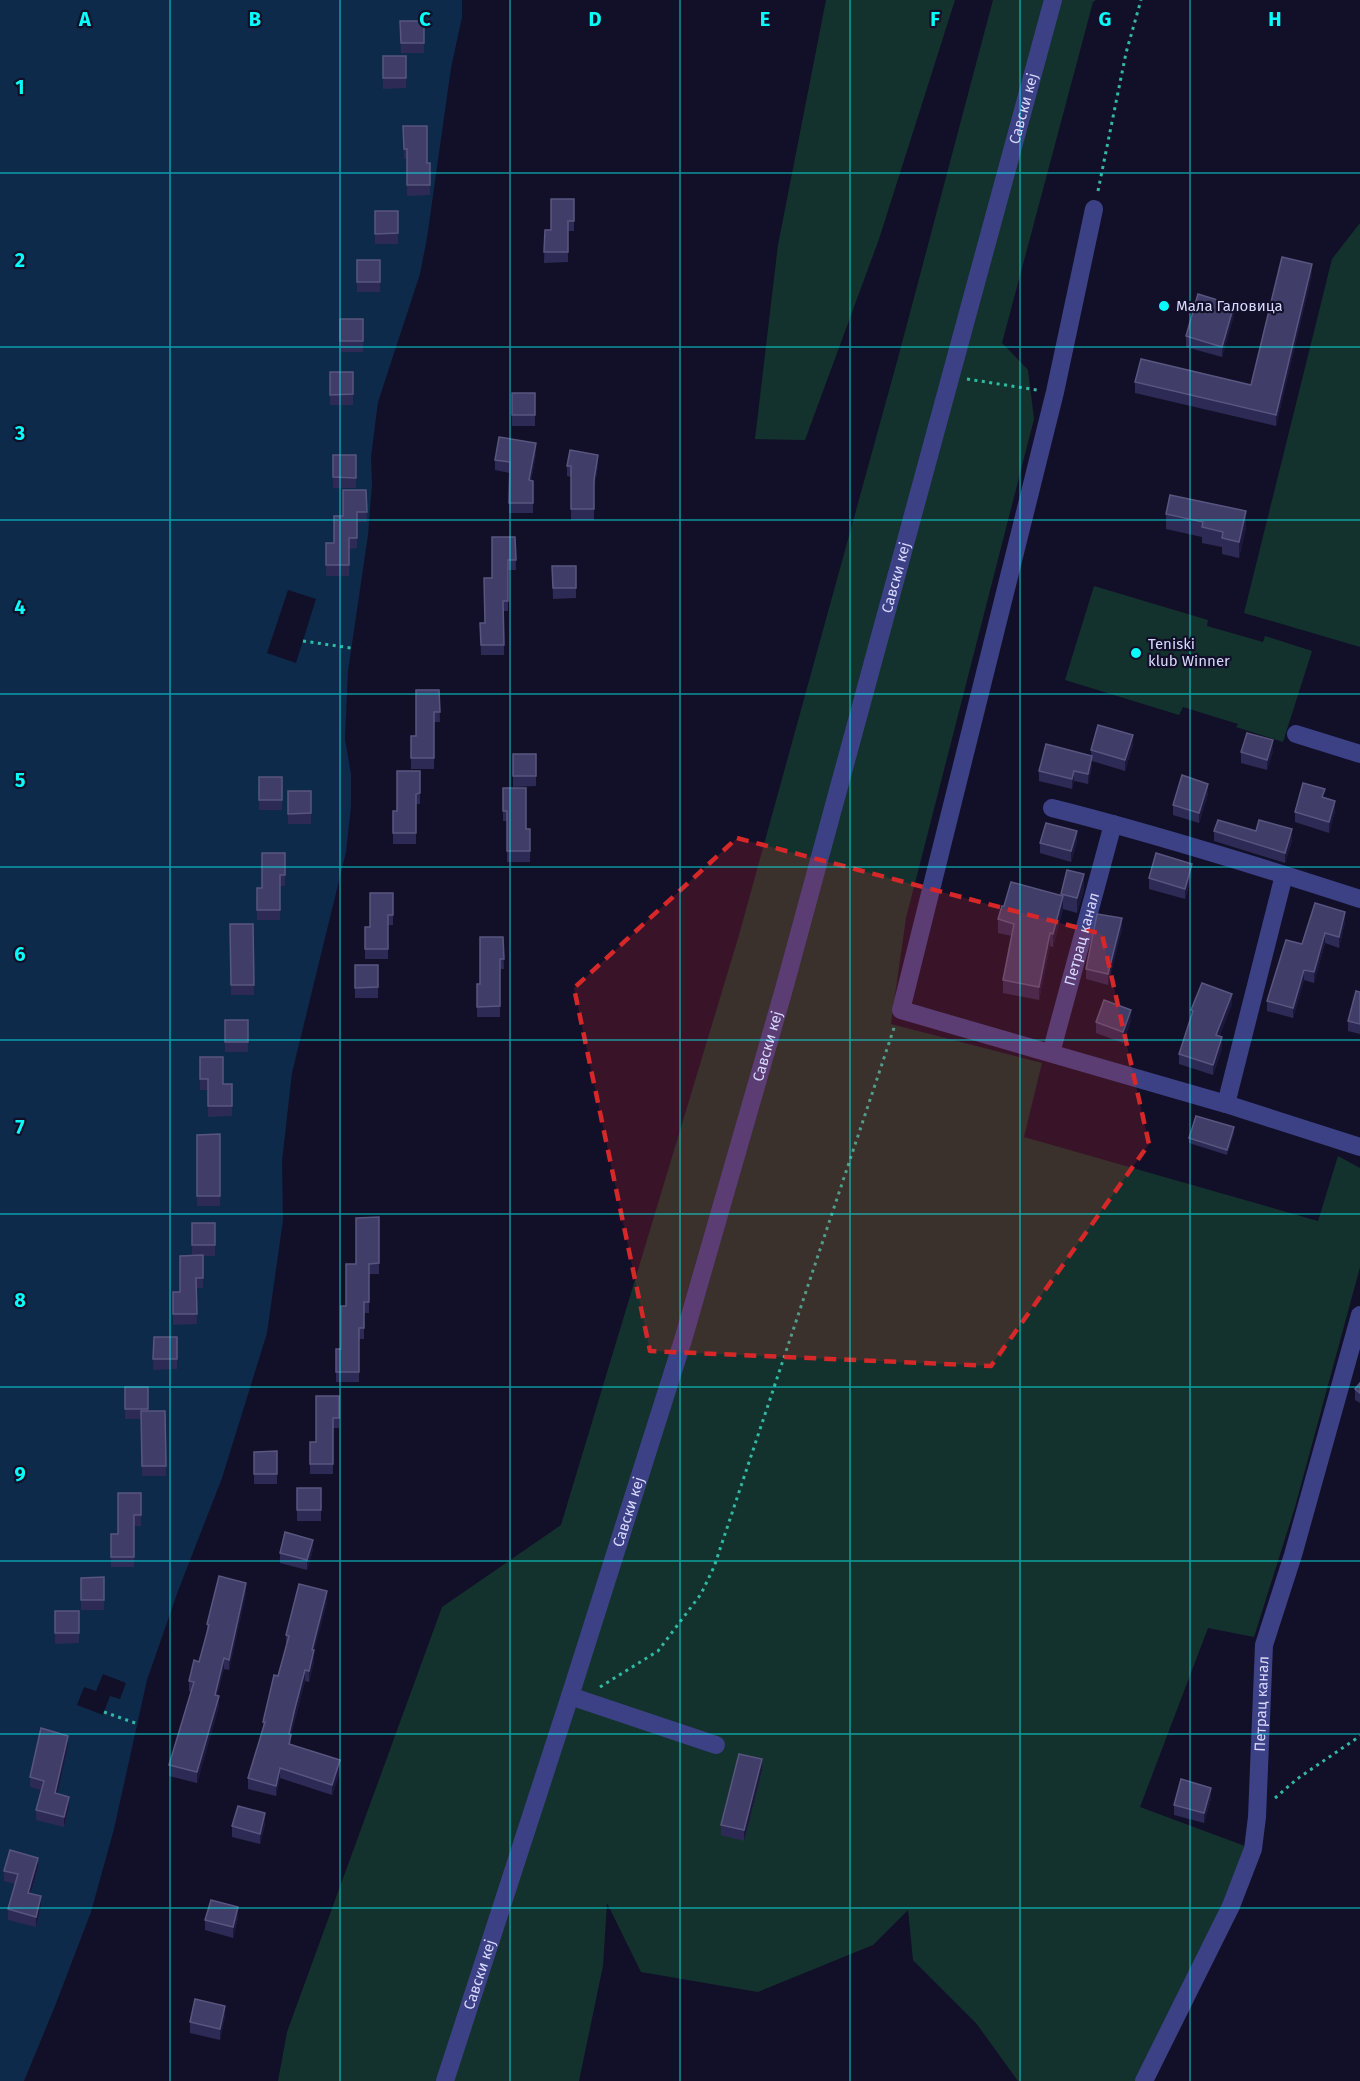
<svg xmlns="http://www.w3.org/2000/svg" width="1360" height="2081" viewBox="0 0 1360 2081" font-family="'Fira Sans',sans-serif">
	<rect width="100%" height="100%" fill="#121028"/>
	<g fill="#13322e">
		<polygon points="826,0 955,0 879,239 805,440 755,439 778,245"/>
		<polygon points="993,0 1096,0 1093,2 1002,343 1028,370 1034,419 906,918 891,1024 1042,1063 1024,1137 1318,1221 1338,1156 1360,1168 1360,1267 1295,1507 1254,1637 1208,1628 1140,1807 1253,1849 1144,2081 1018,2081 976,2023 913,1960 908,1910 873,1945 758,1992 641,1972 607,1903 603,1966 579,2081 278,2081 287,2032 442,1607 561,1525 739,935 898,358"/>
		<polygon points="1360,223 1360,647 1244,613 1332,259"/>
		<polygon points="1094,586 1208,620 1207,626 1263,642 1265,636 1312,651 1283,742 1236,727 1238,724 1183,707 1179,715 1065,680"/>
	</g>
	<polygon fill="#0d2a4a" points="0,0 462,0 462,17 451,68 427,238 420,274 378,402 371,457 372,485 368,535 348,671 345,739 351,774 351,806 346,852 292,1073 282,1161 283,1220 267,1333 222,1478 178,1591 147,1680 114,1829 91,1912 55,2006 24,2081 0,2081"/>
	<g fill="#121028">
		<polygon points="288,590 316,599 296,663 267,653"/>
		<polygon points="103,1674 126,1683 120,1699 110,1696 103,1715 77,1705 84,1687 96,1691"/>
	</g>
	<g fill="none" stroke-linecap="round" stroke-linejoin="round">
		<g stroke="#32b9a3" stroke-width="3" stroke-dasharray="3 4.5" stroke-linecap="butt">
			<polyline points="1098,191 1126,53 1141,0"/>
			<polyline points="967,379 1037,390"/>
			<polyline points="303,641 351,648"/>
			<polyline points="600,1687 658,1651 701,1594 714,1567 895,1025"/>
			<polyline points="104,1712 138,1724"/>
			<polyline points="1275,1798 1297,1779 1360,1736"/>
		</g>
		<g stroke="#3c4186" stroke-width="18">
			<polyline points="1094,209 1055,392 901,1010 1226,1104 1360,1147"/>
			<polyline points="1296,734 1360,754"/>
			<path d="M 1052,808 C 1156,834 1258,866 1360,899"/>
			<path id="s1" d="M 1051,1053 L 1113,824"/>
			<polyline points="1226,1104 1284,875"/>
			<polyline points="570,1696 716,1745"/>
			<path id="s2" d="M 445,2081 L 570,1696 L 683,1340 L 784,989 L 1053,0"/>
			<path id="s3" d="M 1144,2081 L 1231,1906 L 1253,1849 L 1257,1817 L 1264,1645 L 1293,1555 L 1360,1315"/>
		</g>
	</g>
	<g fill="#2e2a56">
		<polygon points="400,21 424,21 424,53 401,53"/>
		<polygon points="383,56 406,56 406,88 383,89"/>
		<polygon points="403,126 427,163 430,163 430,195 407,196 407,159 404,159"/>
		<polygon points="574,199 574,231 568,231 568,262 544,263 545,230 551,230"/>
		<rect x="375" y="211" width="23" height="33"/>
		<rect x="357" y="260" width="23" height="32"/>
		<polygon points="1312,274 1276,426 1135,393 1135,382 1251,385"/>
		<polygon points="1234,315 1222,357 1186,347 1186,336"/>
		<rect x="340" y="319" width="23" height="33"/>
		<rect x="330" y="372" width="23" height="33"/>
		<rect x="512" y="393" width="23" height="33"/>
		<polygon points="536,454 531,481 533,481 533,513 509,513 510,473 495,470 495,460"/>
		<rect x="333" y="455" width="23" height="33"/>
		<polygon points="598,465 594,490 594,520 571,520 571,477 567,476 567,466"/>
		<polygon points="366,490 367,522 357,522 357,548 349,549 349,576 326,576 326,543 334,543 343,516"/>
		<polygon points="1166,514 1246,527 1239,558 1222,554 1222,547 1202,543 1202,537 1166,529"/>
		<polygon points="515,537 516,570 508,570 508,611 504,611 504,655 481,655 480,623 485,623 492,578"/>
		<polygon points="552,566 576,566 576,598 553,599"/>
		<polygon points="439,690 440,722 434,722 434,769 411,769 411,736 416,736"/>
		<polygon points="1133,745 1125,771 1092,761 1092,766 1088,784 1074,781 1072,789 1039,781 1039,771 1091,755 1091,750"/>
		<polygon points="1273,751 1267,770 1241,763 1241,752"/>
		<polygon points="513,754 536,754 536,786 513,787"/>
		<polygon points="420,771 420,804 416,804 416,844 393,844 393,811 397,811"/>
		<rect x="259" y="777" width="23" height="33"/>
		<polygon points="503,788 526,829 530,829 530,862 507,862 507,821 503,821"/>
		<rect x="288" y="791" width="23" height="33"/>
		<polygon points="1208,794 1199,823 1173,815 1173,805"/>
		<polygon points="1335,811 1329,833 1295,822 1295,812"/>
		<polygon points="1214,831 1256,831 1292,840 1285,863 1214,841"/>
		<polygon points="1077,842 1071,862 1040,853 1040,843"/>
		<polygon points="285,853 285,886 280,886 280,920 257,920 257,888 262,888"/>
		<polygon points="1067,870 1084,889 1077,913 1063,909 1053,947 1050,946 1039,1000 1003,993 1003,980 1012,936 998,933 998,919 1004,906 1061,895"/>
		<polygon points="1192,875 1185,899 1149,889 1149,878"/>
		<polygon points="393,893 393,925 388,925 388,959 365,959 365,927 370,927"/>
		<polygon points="1345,922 1339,948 1325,943 1314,983 1304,980 1293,1018 1267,1011 1267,1001 1302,944"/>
		<polygon points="230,924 253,924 254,995 231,995"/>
		<polygon points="1122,928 1108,985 1086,979 1086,969"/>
		<polygon points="503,937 504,969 500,969 500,1017 477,1017 477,984 480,984"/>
		<rect x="355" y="965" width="23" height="33"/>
		<polygon points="1360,992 1360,1034 1348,1031 1348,1021"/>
		<polygon points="1232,1004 1219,1037 1222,1048 1213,1075 1179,1064 1179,1054 1191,1017 1191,1010"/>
		<rect x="225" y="1020" width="23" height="32"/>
		<polygon points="1131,1020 1123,1043 1096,1033 1096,1022"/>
		<polygon points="200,1057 223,1084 232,1084 232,1116 208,1117 208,1090 200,1090"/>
		<polygon points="1234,1133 1227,1155 1189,1143 1189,1138"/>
		<polygon points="220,1134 220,1206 197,1206 197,1135"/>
		<polygon points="379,1217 379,1274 369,1274 369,1313 364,1313 364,1339 359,1339 359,1382 336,1382 336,1349 341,1349 356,1264"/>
		<polygon points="192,1223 215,1223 215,1256 203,1256 203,1288 196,1288 197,1324 173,1325 173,1292 180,1292 192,1255"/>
		<polygon points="154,1337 177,1337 177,1369 153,1370"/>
		<polygon points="1360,1383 1360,1403 1355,1400 1355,1389"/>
		<polygon points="125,1387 148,1387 148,1411 165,1411 166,1476 142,1476 141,1419 125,1419"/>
		<polygon points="339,1396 339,1428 333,1428 333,1474 310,1474 310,1442 316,1442"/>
		<polygon points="277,1451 277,1484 254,1484 254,1452"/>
		<rect x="297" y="1488" width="24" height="33"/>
		<polygon points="141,1493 141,1526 134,1526 134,1567 111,1567 111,1534 118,1534"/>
		<polygon points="313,1550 307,1570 280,1563 280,1553"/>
		<polygon points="104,1577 104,1610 81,1610 81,1578"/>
		<polygon points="246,1593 229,1670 224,1669 217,1695 219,1706 197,1783 169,1776 169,1765 191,1692 189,1691 189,1681 199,1662 207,1632 207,1624"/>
		<polygon points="327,1602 314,1650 314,1661 309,1682 305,1681 291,1735 291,1745 340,1771 332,1795 280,1778 276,1796 248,1789 248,1778 263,1731 263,1722 278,1676 286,1645 286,1635"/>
		<polygon points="55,1611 79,1611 79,1643 55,1644"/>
		<polygon points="68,1746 57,1794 69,1807 64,1827 36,1820 36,1810 41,1790 30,1787 30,1777"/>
		<polygon points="762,1770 744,1841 721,1835 721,1825"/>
		<polygon points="1211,1798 1204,1823 1174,1815 1174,1805"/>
		<polygon points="265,1824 260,1844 232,1837 232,1826"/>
		<polygon points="38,1868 31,1894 41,1907 36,1927 8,1920 8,1909 15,1884 4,1881 4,1871"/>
		<polygon points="238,1917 233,1938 205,1930 205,1920"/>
		<polygon points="225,2016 220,2040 190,2033 190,2022"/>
	</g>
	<g fill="#1b183c">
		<polygon points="1312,264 1312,274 1276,426 1276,415"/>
		<polygon points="1234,305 1234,315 1222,357 1222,347"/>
		<polygon points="536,443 536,454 529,491 529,480"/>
		<polygon points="598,455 598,465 594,490 594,480"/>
		<polygon points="1246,511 1246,527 1239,558 1239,542"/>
		<polygon points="1133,735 1133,745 1125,771 1125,760"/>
		<polygon points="1273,740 1273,751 1267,770 1267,760"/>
		<polygon points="1092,756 1092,766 1088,784 1088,774"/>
		<polygon points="1074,771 1074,781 1072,789 1072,779"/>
		<polygon points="1208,784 1208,794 1199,823 1199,813"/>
		<polygon points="1335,801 1335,811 1329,833 1329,822"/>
		<polygon points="1292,829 1292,840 1285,863 1285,853"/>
		<polygon points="1077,831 1077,842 1071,862 1071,851"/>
		<polygon points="1192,864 1192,875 1185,899 1185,889"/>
		<polygon points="1084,874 1084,889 1077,913 1077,898"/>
		<polygon points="1063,896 1063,909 1053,947 1053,934"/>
		<polygon points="1345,912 1345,922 1339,948 1339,937"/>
		<polygon points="1122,918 1122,928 1108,985 1108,974"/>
		<polygon points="1050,933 1050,946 1039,1000 1039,987"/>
		<polygon points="1325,933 1325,943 1314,983 1314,972"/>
		<polygon points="1304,970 1304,980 1293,1018 1293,1008"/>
		<polygon points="1232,994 1232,1004 1216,1046 1216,1035"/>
		<polygon points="1131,1010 1131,1020 1123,1043 1123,1032"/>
		<polygon points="1222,1037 1222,1048 1213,1075 1213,1065"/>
		<polygon points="1234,1127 1234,1133 1227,1155 1227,1150"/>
		<polygon points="313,1540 313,1550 307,1570 307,1560"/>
		<polygon points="246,1583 246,1593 229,1670 229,1660"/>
		<polygon points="327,1591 327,1602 312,1660 312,1650"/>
		<polygon points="314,1650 314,1661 309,1682 309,1671"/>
		<polygon points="224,1658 224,1669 215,1705 215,1695"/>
		<polygon points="305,1670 305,1681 289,1743 291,1735 291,1745 289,1754 289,1734"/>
		<polygon points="219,1696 219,1706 197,1783 197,1772"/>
		<polygon points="68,1736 68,1746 55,1804 55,1793"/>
		<polygon points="762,1759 762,1770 744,1841 744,1830"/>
		<polygon points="340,1760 340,1771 332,1795 332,1785"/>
		<polygon points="280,1768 280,1778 276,1796 276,1786"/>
		<polygon points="1211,1788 1211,1798 1204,1823 1204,1813"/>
		<polygon points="69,1797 69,1807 64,1827 64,1817"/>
		<polygon points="265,1813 265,1824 260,1844 260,1834"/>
		<polygon points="38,1858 38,1868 28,1903 28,1893"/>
		<polygon points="41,1896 41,1907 36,1927 36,1917"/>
		<polygon points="238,1907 238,1917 233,1938 233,1927"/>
		<polygon points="225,2006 225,2016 220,2040 220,2029"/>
	</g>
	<g fill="#403d68" stroke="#58557f" stroke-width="1.5">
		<polygon points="400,21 424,21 424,43 401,43"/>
		<rect x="383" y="56" width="23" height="22"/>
		<polygon points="403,126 427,126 427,163 430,163 430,185 407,185 407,149 404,149"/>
		<polygon points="551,199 574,199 574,221 568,221 568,252 544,252 545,230 551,230"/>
		<polygon points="375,211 398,211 398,233 375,234"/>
		<polygon points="1282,257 1312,264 1276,415 1135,382 1141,359 1251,385"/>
		<rect x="357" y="260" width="23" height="22"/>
		<polygon points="1198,294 1234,305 1222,347 1186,336"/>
		<rect x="340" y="319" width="23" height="22"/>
		<polygon points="330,372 353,372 353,394 330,395"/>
		<rect x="512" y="393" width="23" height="22"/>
		<polygon points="499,437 536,443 529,480 533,481 533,503 509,503 510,462 495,460"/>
		<polygon points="570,450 598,455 594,480 594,509 571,509 571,466 567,466"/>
		<polygon points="333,455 356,455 356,478 333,477"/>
		<polygon points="343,490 366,490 367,512 357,512 357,538 349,538 349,565 326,565 326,543 334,543 334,516 343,516"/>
		<polygon points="1170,495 1246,511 1239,542 1222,538 1223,532 1202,527 1203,522 1166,514"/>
		<polygon points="492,537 515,537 516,560 508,560 508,601 503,601 504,645 481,645 480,623 485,623 484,578 492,578"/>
		<polygon points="552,566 576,566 576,588 553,588"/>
		<polygon points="416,690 439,690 440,712 434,712 434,758 411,758 411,736 416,736"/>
		<polygon points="1098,725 1133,735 1125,760 1091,750"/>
		<polygon points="1247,733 1273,740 1267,760 1241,752"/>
		<polygon points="1046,744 1092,756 1088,774 1074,771 1072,779 1039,771"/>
		<rect x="513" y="754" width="23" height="22"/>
		<polygon points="397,771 420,771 420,793 416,794 416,833 393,833 393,811 397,811"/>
		<polygon points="1182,775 1208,784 1199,813 1173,805"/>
		<rect x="259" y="777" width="23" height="23"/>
		<polygon points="1303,783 1325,789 1322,797 1335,801 1329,822 1295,812"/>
		<polygon points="503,788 526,788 526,829 530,829 530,851 507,851 507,811 503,811"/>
		<polygon points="288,791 311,791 311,813 288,814"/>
		<polygon points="1218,820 1256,831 1259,820 1292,829 1285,853 1214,831"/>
		<polygon points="1046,823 1077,831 1071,851 1040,843"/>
		<polygon points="262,853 285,853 285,875 280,875 280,910 257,910 257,888 262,888"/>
		<polygon points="1156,853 1192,864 1185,889 1149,878"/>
		<polygon points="1067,870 1084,874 1077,898 1061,894"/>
		<polygon points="1011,882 1063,896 1053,934 1050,933 1039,987 1003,980 1014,924 998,919 1002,906 1004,906"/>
		<polygon points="370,893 393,893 393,915 388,915 388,949 365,949 365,927 370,927"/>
		<polygon points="1315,903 1345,912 1339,937 1325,933 1314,972 1304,970 1293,1008 1267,1001 1286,940 1302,944"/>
		<polygon points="1097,914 1122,918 1108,974 1086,969"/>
		<polygon points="230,924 253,924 254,985 231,985"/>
		<polygon points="480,937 503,937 504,959 500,959 500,1006 477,1007 477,984 480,984"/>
		<polygon points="355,965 378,965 378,987 355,988"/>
		<polygon points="1202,983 1232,994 1216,1035 1222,1037 1213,1065 1179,1054 1193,1011 1191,1010"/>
		<polygon points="1356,991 1360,992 1360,1024 1348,1021"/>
		<polygon points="1104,1000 1131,1010 1123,1032 1096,1022"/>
		<rect x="225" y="1020" width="23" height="22"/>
		<polygon points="200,1057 223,1057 223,1084 232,1084 232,1106 208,1106 208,1079 200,1079"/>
		<polygon points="1196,1116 1234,1127 1227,1150 1189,1138"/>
		<polygon points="220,1134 220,1196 197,1196 197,1135"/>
		<polygon points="379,1217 379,1263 369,1264 369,1302 364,1302 364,1328 359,1328 359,1372 336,1372 336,1349 341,1349 341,1306 346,1306 346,1264 356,1264 356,1218"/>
		<rect x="192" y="1223" width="23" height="22"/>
		<polygon points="203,1255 203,1278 196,1278 197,1314 173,1314 173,1292 180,1292 180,1256"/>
		<polygon points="154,1337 177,1337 177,1359 153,1359"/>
		<polygon points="1360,1383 1360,1393 1355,1389"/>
		<rect x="125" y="1387" width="23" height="22"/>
		<polygon points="316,1396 339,1396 339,1418 333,1418 333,1464 310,1464 310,1442 316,1442"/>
		<polygon points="141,1411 165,1411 166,1466 142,1466"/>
		<polygon points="277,1451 277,1474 254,1474 254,1452"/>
		<rect x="297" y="1488" width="24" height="22"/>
		<polygon points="118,1493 141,1493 141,1515 134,1515 134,1557 111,1557 111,1534 118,1534"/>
		<polygon points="285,1532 313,1540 307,1560 280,1553"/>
		<polygon points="219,1576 246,1583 229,1660 224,1658 215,1695 219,1696 197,1772 169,1765 194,1682 189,1681 194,1660 199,1662 209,1625 207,1624"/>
		<polygon points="104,1577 104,1600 81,1600 81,1578"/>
		<polygon points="299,1584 327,1591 312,1650 314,1650 309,1671 305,1670 295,1708 289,1734 291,1735 289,1744 340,1760 332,1785 280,1768 276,1786 248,1778 265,1722 263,1722 274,1675 278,1676 289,1636 286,1635"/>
		<rect x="55" y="1611" width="24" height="22"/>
		<polygon points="41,1728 68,1736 55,1793 69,1797 64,1817 36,1810 44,1781 30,1777"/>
		<polygon points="739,1754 762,1759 744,1830 721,1825"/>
		<polygon points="1181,1779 1211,1788 1204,1813 1174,1805"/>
		<polygon points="238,1806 265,1813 260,1834 232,1826"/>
		<polygon points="10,1850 38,1858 28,1893 41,1896 36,1917 8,1909 18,1874 4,1871"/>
		<polygon points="211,1900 238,1907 233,1927 205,1920"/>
		<polygon points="195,1999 225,2006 220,2029 190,2022"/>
	</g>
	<path fill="#d62828" fill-opacity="0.2" stroke="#d62828" stroke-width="4.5" stroke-dasharray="12 8" stroke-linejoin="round" d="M 737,838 L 1102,934 L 1149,1144 L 991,1366 L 650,1351 L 574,988 Z"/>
	<path fill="none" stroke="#07fcfa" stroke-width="1.5" stroke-opacity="0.55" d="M 170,0 L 170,2081M 340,0 L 340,2081M 510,0 L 510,2081M 680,0 L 680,2081M 850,0 L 850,2081M 1020,0 L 1020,2081M 1190,0 L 1190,2081M 0,173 L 1360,173M 0,347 L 1360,347M 0,520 L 1360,520M 0,694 L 1360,694M 0,867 L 1360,867M 0,1040 L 1360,1040M 0,1214 L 1360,1214M 0,1387 L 1360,1387M 0,1561 L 1360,1561M 0,1734 L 1360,1734M 0,1908 L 1360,1908"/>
	<g fill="#07fcfa" stroke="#121028" stroke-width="2">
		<circle cx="1164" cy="306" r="6"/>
		<circle cx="1136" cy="653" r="6"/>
	</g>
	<g text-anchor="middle" stroke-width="4.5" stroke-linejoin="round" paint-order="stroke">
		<g font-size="15" fill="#d8d8fe" stroke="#121028">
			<text dy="5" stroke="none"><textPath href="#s2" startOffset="2056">Савски кеј</textPath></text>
			<text dy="5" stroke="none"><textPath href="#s2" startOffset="1570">Савски кеј</textPath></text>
			<text dy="5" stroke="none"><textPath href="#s1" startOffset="118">Петрац канал</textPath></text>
			<text dy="5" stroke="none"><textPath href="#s2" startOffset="1084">Савски кеј</textPath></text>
			<text dy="5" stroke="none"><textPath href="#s2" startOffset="598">Савски кеј</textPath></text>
			<text dy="5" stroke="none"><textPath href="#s3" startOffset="402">Петрац канал</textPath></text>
			<text dy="5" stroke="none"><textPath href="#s2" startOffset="112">Савски кеј</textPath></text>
		</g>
		<g font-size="15" fill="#d8d8fe" stroke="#121028" text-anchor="start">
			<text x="1176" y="311">Мала Галовица</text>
			<text x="1148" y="649">Teniski<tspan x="1148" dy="17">klub Winner</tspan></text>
		</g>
	</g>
	<g font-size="20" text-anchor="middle" font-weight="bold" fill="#07fcfa" stroke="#121028" stroke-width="4.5" stroke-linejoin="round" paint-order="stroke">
		<text x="85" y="26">A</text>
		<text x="255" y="26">B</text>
		<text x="425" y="26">C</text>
		<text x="595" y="26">D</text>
		<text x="765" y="26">E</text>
		<text x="935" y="26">F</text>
		<text x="1105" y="26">G</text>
		<text x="1275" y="26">H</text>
		<text x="20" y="94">1</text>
		<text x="20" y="267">2</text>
		<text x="20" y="440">3</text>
		<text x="20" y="614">4</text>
		<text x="20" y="787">5</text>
		<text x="20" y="961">6</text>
		<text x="20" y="1134">7</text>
		<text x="20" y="1307">8</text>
		<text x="20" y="1481">9</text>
	</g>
</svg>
